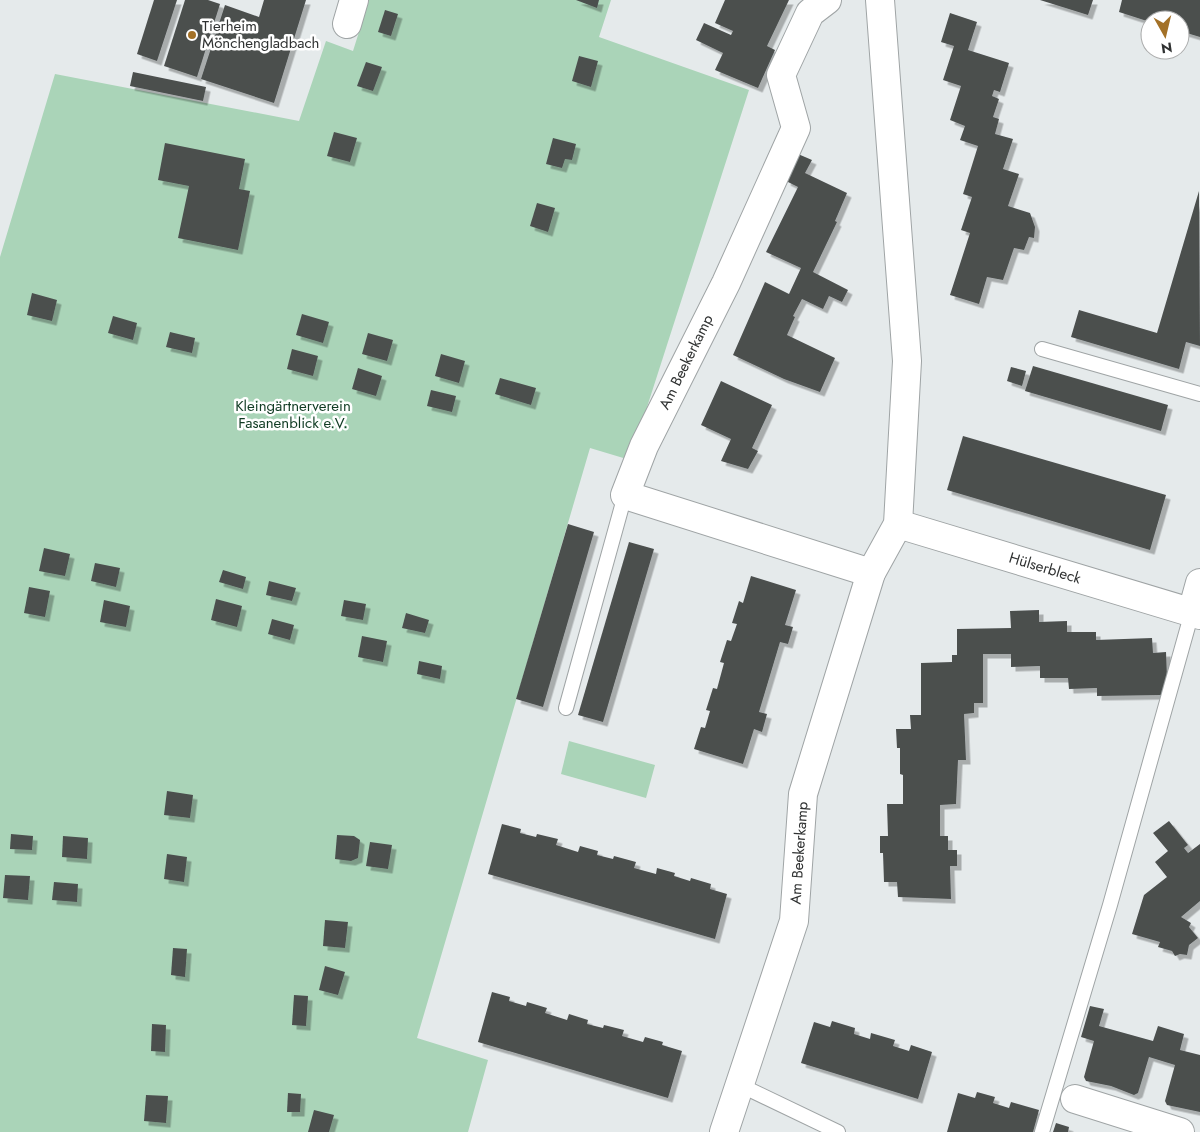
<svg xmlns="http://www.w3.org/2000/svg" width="1200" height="1132" viewBox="0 0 1200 1132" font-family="Jost,sans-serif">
	<defs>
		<filter id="shadow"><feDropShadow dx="4.5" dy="4.5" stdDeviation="0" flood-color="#0004"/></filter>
	</defs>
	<rect width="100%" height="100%" fill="#e5eaeb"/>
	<g fill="#aad4b8">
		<polygon points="369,0 611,0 599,37 749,90 630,460 590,448 417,1038 488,1060 468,1132 0,1132 0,257 55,74 299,121 326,41 353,51"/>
		<polygon points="569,741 655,765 646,798 561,774"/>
	</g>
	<g fill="#4b4f4e" filter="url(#shadow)">
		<polygon points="154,0 177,0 157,61 137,54"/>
		<polygon points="185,0 208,0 220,4 197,77 164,66"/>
		<polygon points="264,0 306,0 274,103 201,79 225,5 259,17"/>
		<polygon points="576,0 599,0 597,8"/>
		<polygon points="725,0 789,0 767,46 775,50 758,88 715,70 723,53 696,40 704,23 731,35 733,31 715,23"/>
		<polygon points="1040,0 1093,0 1088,15"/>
		<polygon points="1122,0 1200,0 1200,37 1180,31 1180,20 1150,22 1119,12"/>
		<polygon points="385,10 398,14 391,36 378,32"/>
		<polygon points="950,13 977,22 968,50 1009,63 1000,92 994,90 992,96 999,99 993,117 999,119 995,134 1013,139 1003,169 1019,174 1008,206 1030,213 1035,227 1034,238 1029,237 1024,250 1014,248 1003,280 987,277 979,304 950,295 970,233 961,230 972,197 963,194 978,146 960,140 965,126 950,120 961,86 943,80 954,46 941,42"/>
		<polygon points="579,56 598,61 591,87 572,81"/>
		<polygon points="366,62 382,67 373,91 357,86"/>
		<polygon points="133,72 206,87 203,101 130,86"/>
		<polygon points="334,132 357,138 350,162 327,156"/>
		<polygon points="553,138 576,144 572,160 565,159 562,168 546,164"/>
		<polygon points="165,143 245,159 239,189 250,191 238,250 178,238 189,186 158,180"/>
		<polygon points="798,154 812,160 805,173 847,193 835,221 837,222 813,272 848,290 842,302 829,296 823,309 802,299 793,316 795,317 787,335 835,358 820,392 784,379 733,355 765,282 789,294 801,268 766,252 798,187 786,181"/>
		<polygon points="1199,191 1200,346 1186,342 1179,369 1071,337 1079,310 1157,333"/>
		<polygon points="537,203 555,208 548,232 530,226"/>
		<polygon points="32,293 57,300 52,321 27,315"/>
		<polygon points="302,314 329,322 323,343 296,335"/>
		<polygon points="113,316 137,323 133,340 108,333"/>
		<polygon points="170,332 195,338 192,353 166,347"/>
		<polygon points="368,333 393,340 387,361 362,354"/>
		<polygon points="292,349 318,356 313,376 287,369"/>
		<polygon points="441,354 465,361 459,383 435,376"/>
		<polygon points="1033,366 1168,405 1161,431 1025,391"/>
		<polygon points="1011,367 1026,371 1022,386 1007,381"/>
		<polygon points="358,368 382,376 376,396 352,389"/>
		<polygon points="500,378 536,388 531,405 495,394"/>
		<polygon points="721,381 772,405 752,448 758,451 748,469 721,461 731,439 701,425"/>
		<polygon points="431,390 456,396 452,412 427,406"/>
		<polygon points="963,436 1166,495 1150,550 947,490"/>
		<polygon points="568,524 594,532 543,707 516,699"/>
		<polygon points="629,542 654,549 603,722 578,715"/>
		<polygon points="44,548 70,554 65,576 39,571"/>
		<polygon points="95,563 120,568 116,587 91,581"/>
		<polygon points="223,570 246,577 243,589 219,582"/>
		<polygon points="751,576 796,590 785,625 793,627 788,644 780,642 759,712 767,714 762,732 754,729 743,764 694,749 701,727 705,728 710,711 706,710 713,688 717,689 724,663 720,662 727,640 731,641 737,624 732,623 739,601 743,603"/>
		<polygon points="269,581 296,588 292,601 266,595"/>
		<polygon points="29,587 50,591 45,617 24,613"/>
		<polygon points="216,599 242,606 237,627 211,620"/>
		<polygon points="104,600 130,606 126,627 100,622"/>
		<polygon points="344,600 366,604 363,620 341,616"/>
		<polygon points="1039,610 1039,622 1067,621 1067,632 1096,632 1096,640 1152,638 1153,653 1166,652 1167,678 1162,695 1097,696 1097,688 1069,689 1068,678 1040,678 1040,666 1011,667 1011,654 983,654 983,703 974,703 974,713 964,714 966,760 958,760 956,804 940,805 940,836 948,836 948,850 957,850 957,866 950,866 951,899 898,897 897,882 884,882 883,853 880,853 880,836 888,836 887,804 903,804 903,775 900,774 900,748 897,748 896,729 911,729 910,715 921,715 921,663 952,662 952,655 957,655 957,629 1011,628 1010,611"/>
		<polygon points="406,613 429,620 425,633 402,628"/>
		<polygon points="272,619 294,625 290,640 268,634"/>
		<polygon points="362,636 387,641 383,662 358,657"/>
		<polygon points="419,661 442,666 440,679 417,674"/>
		<polygon points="167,791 193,795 190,818 164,815"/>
		<polygon points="1169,821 1188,845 1184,848 1188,853 1200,844 1200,901 1181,917 1191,923 1189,927 1198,938 1189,945 1187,955 1180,954 1175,956 1172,951 1158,947 1160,942 1132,934 1144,895 1167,877 1155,862 1168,851 1153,833"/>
		<polygon points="502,824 521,829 520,833 536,837 537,834 558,839 556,845 578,852 580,846 598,851 597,855 613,859 614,856 636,862 634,868 656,874 657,868 675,873 674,876 690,881 691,878 711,884 710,889 727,894 715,939 488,874"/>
		<polygon points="11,834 33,836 32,850 10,849"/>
		<polygon points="337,835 354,836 360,840 358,858 351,861 335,859"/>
		<polygon points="63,836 88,838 87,859 62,857"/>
		<polygon points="370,842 392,845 388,869 366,866"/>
		<polygon points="167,854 187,857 184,882 164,879"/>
		<polygon points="5,875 30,876 28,900 3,898"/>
		<polygon points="54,882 78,884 77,902 52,900"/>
		<polygon points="325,920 348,922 345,948 323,946"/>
		<polygon points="173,948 187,949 185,977 171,975"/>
		<polygon points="325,966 345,972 338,995 319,990"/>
		<polygon points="492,992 510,997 509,1001 526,1006 527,1002 547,1008 545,1013 567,1020 569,1014 588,1020 587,1024 603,1028 604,1025 624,1030 622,1036 643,1042 645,1037 663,1042 662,1045 682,1051 668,1098 478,1042"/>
		<polygon points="294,995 308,996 306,1026 292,1025"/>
		<polygon points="1090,1006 1104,1009 1099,1026 1153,1041 1158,1026 1184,1034 1180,1050 1200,1055 1200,1112 1167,1105 1165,1101 1175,1065 1149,1057 1138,1093 1134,1095 1111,1086 1086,1081 1084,1077 1094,1041 1081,1037"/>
		<polygon points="832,1021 855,1028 854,1034 870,1039 871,1033 895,1040 893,1046 909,1051 911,1045 932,1052 918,1099 801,1063 814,1022 830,1027"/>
		<polygon points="152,1024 166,1025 165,1052 151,1051"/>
		<polygon points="977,1092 995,1097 993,1103 1009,1108 1011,1102 1039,1110 1033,1132 947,1132 958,1093 975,1098"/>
		<polygon points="288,1093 301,1094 300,1112 287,1112"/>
		<polygon points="146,1095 168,1096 166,1123 144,1121"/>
		<polygon points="314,1110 334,1115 329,1132 308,1132"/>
		<polygon points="1056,1123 1069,1127 1068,1132 1053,1132"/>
	</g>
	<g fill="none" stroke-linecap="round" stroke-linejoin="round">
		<defs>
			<g id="lane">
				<polyline points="1042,349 1200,394"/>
				<polyline points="566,708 625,495"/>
				<polyline points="740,1085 838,1132"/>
				<polyline points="1042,1132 1110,905 1192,612"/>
			</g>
			<g id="street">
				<polyline points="827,0 810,13 781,75 796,128 726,283 644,446 625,495 871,573"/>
				<polyline points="347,24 354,0"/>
				<polyline points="898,524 1200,615"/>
				<polyline points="1192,612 1200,583"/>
				<polyline points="1075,1099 1180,1132"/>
				<polyline points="724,1132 794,921 803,794 871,573 898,524 907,361 880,0"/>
			</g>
		</defs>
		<use href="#lane" stroke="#9fa4a5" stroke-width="16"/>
		<use href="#street" stroke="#9fa4a5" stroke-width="30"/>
		<use href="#lane" stroke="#fff" stroke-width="14"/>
		<use href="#street" stroke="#fff" stroke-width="28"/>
	</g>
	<circle fill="#a37127" stroke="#fff" stroke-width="2" cx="192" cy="35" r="5"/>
	<g text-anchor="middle" stroke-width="5" stroke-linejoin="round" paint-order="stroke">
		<g font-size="15" fill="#2f3131" stroke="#fff" text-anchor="start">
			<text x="202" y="31">Tierheim<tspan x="202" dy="17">Mönchengladbach</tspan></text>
		</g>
		<g font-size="15" fill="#2f3131" stroke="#fff">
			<text transform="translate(686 362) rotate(-64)" y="5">Am Beekerkamp</text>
			<text transform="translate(1045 568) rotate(17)" y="5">Hülserbleck</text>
			<text transform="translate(799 853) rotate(-86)" y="5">Am Beekerkamp</text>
		</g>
		<g font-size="15" fill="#103b23" stroke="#fff">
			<text x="293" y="411">Kleingärtnerverein<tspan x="293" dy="17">Fasanenblick e.V.</tspan></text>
		</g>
	</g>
	<g transform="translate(1165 35) rotate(172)"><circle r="24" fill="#ffffff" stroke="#acadad"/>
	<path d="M0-4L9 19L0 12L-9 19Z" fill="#a37127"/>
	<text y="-8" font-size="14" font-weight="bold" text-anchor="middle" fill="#2f3131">N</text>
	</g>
</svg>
